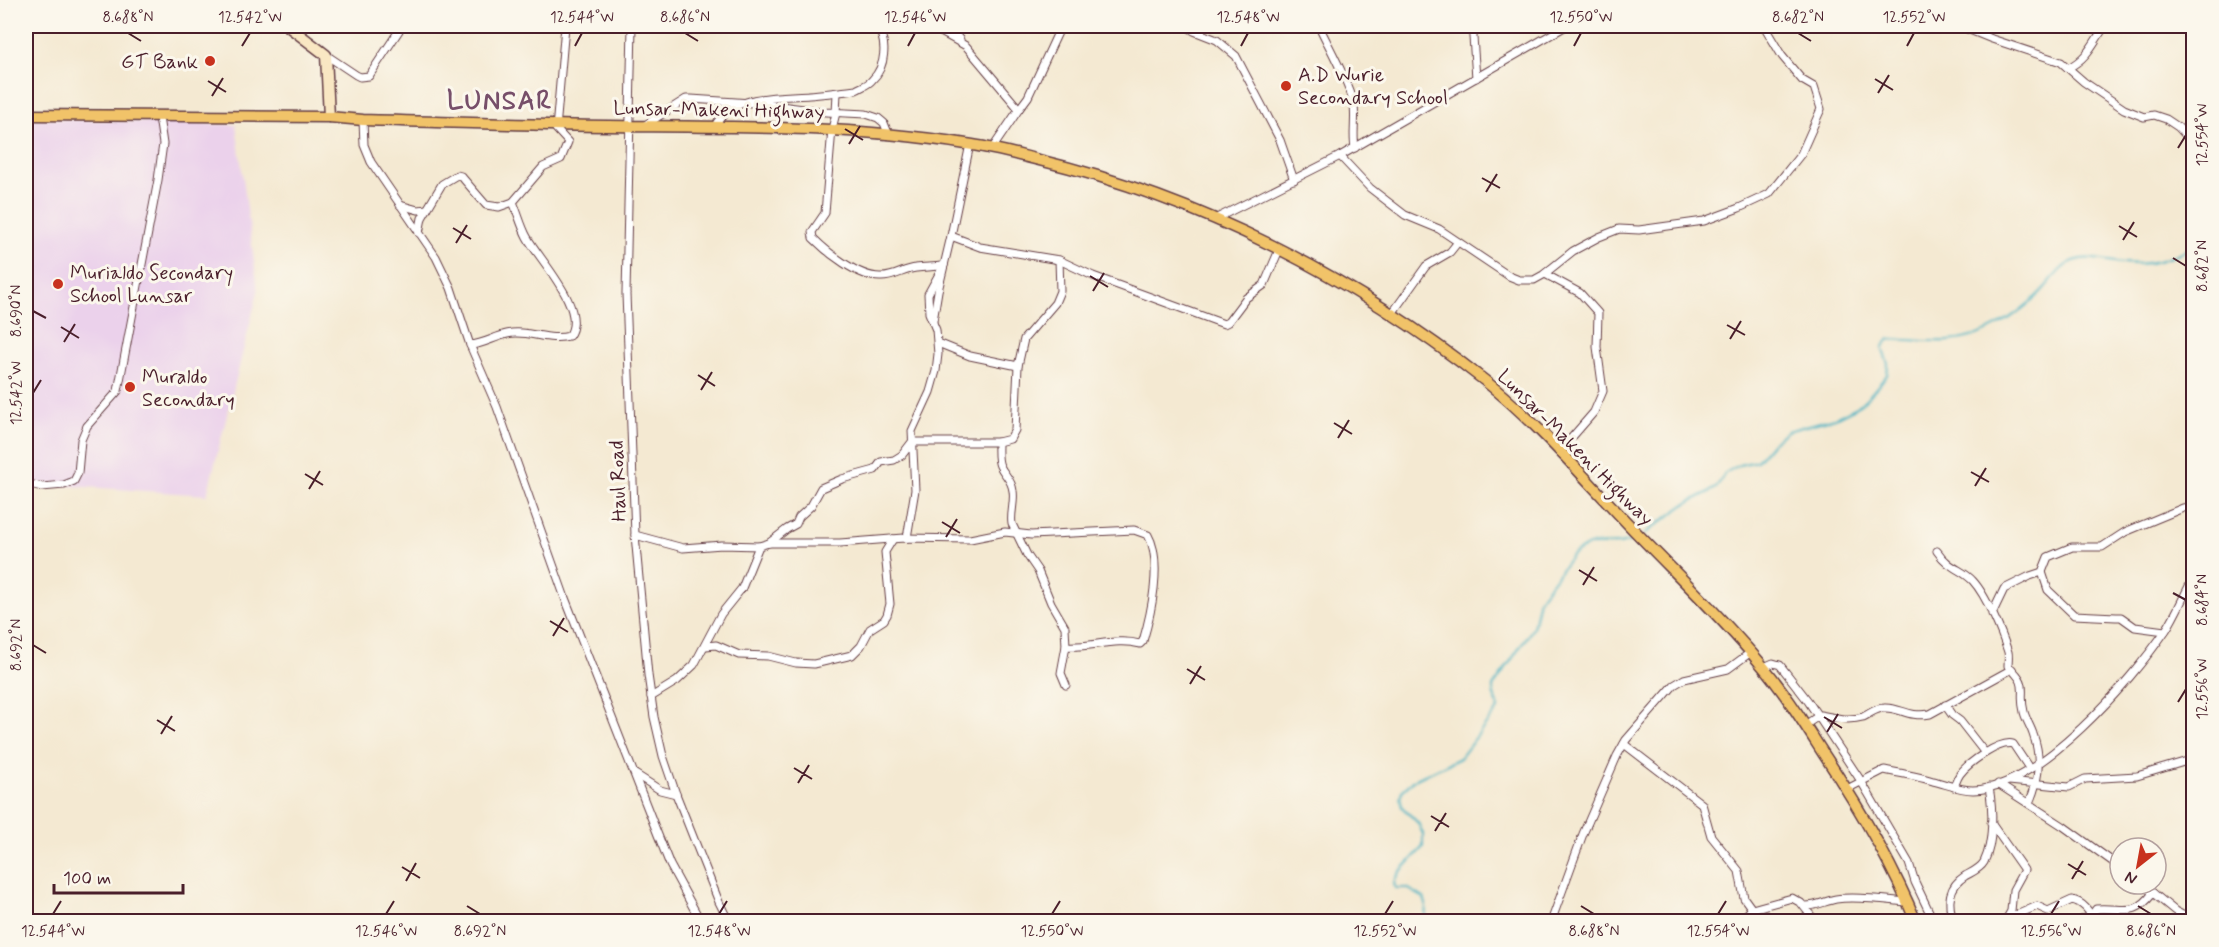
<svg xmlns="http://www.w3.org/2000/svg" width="2219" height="947" viewBox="0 0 2219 947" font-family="Mynerve,sans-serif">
	<rect width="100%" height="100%" fill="#fbf7ec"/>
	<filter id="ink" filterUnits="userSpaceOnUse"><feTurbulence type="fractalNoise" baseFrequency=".0167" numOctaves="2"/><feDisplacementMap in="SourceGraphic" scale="12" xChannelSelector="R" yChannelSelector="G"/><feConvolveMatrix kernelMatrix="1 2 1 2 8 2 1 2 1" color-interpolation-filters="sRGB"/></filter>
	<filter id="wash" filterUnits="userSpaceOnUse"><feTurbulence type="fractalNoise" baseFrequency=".008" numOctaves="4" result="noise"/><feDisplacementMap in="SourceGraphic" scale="24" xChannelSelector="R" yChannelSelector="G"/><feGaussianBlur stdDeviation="1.35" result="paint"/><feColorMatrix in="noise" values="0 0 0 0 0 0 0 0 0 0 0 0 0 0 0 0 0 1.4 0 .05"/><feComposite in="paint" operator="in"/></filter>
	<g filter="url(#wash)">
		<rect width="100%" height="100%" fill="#f4e9d2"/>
		<polygon fill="#ebd1eb" points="26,118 236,125 258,291 207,495 26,483"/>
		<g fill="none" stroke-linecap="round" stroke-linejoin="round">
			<g stroke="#47b3c4" stroke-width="2">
				<path d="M 1644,534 L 1684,505 L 1716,488 L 1725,473 L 1739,465 L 1757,461 L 1772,443 L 1787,431 L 1835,418 L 1857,407 L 1870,395 L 1887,375 L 1888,364 L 1882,348 L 1889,339 C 1909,340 1929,342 1949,341 C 1984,339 2017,316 2041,292 C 2051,282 2060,266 2074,261 C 2089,255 2108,262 2124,263 C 2153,266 2169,259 2194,246"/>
				<path d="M 1425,922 L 1426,904 L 1424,898 L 1407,888 L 1395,888 L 1394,882 L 1400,872 L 1423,847 L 1423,834 L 1418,823 L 1402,807 L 1400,797 L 1402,791 L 1414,780 L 1460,758 L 1498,709 C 1498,701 1492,696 1493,687 L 1533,628 L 1539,599 L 1573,554 L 1589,545 L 1620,544 L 1637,539"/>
			</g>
		</g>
	</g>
	<g filter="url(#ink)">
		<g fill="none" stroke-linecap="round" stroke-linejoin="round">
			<defs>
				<g id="street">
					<polyline points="632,26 626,294 635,535 648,675 654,717 663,756 676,794 719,902 729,922"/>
					<polyline points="930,26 966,46 1019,109 992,149"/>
					<polyline points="948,26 960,40"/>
					<polyline points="1186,26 1194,31 1217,40 1236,56 1280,140 1294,180"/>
					<path d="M 1319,26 C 1329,47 1347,79 1353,100 C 1357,116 1352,132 1355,148"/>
					<polyline points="1474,26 1473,37 1476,78"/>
					<polyline points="1960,26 1992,39 2061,62 2084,82 2124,109 2144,117 2154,115 2166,119 2178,127 2194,144"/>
					<polyline points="326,55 356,75 360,77 369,76 402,26"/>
					<path d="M 2068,68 C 2088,58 2093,43 2105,26"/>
					<path d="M 837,93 L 836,113 L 832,129 L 825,213 L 812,232 L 813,238 C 828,253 858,277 880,277 C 893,278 904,269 916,268 C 926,266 934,268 944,265"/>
					<polyline points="1019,109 1028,97 1061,26"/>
					<polyline points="363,120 364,145 371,162 436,257 451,288 470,345 497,407 565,598 658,835 670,865 701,922"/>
					<polyline points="645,125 686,99 691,99 766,104 826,112 866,114 878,118 884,123 888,133"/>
					<path d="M 715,126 C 732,94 779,97 809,95 C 824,94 840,92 856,90 C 861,87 868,85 872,80 C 886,67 888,40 876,26"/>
					<polyline points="970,144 951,236 980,247 1059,260 1093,276 1224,324 1228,322 1246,298 1264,285 1279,250"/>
					<polyline points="1340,156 1370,188 1405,215 1439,229 1509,276 1519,280 1534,280 1543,275 1573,251 1599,237 1619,229 1639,230 1704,221 1739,208 1769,194 1801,154 1821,109 1814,87 1802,80 1782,56 1764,26"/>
					<polyline points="400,205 418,210 427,209"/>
					<polyline points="1217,218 1340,156 1566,26"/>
					<polyline points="419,233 422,218 442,184 457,175 461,176 486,205 499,207 513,202 543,167 561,159 568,142 556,129 565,26"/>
					<polyline points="1545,274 1580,293 1598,313 1597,347 1603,391 1594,412 1560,451"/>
					<polyline points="1391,315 1426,266 1450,252 1458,242"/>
					<polyline points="933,321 938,291 951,236"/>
					<polyline points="938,343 970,356 1018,366 1024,339 1055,303 1060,291 1059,260"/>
					<path d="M 470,345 C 484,344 494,337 507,334 C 527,329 549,342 569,336 C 588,309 540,261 527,237 C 521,226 518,213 513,202"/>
					<path d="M 998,442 C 998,449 997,460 1000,466 C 1005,476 1012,480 1013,491 C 1015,502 1010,514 1012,524 L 1027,555 L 1038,571 L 1051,603 L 1065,627 L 1066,646 L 1061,673 L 1066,685"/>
					<polyline points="26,483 42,487 64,485 74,481 78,473 81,440 87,426 118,391 158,180 163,144 159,117"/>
					<path d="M 635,535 L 683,548 L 722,545 L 759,546 L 769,543 L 840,543 L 904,538 L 970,539 L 1005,532 L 1031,535 L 1134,530 L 1148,535 C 1163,561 1151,614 1143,641 L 1140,644 C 1116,637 1091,648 1066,646"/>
					<polyline points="907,538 915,490 912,431 930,392 936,371 938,354 936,330 929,313 928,294 944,265"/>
					<polyline points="769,543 787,529 796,524 799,517 811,506 821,488 842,479 875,470 881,462 894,460 902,455 912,442 998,442 1010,439 1015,430 1018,366"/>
					<path d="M 1937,551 C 1950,570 1961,568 1973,581 C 1986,595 2002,633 2008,652 C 2009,656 2008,661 2008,666 C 2031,686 2018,689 2024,712 C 2026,720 2031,727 2033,734 C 2042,758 2039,781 2029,803"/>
					<polyline points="2042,572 2048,590 2074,615 2116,617 2121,617 2135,627 2165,631"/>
					<polyline points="1992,614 2004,589 2030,576 2042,572 2048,557 2072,547 2102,547 2125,532 2183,508 2194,506"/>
					<polyline points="706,646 716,645 739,655 768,656 796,663 814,664 852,655 861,646 870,629 884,620 887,615 890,604 885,552 893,539"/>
					<polyline points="1764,667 1773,663 1780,665 1808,701 1861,781 1909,863 1915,882 1934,922"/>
					<polyline points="651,697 677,681 694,665 721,614 742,588 759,546"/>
					<polyline points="1945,705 1952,715 1960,721 1985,753"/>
					<path d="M 1805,725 L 1820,715 C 1834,718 1849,721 1863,717 C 1870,714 1875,708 1884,708 C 1900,707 1908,718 1930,714 L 2012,669"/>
					<polyline points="1624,744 1702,804 1711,836 1739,871 1744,898 1752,909"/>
					<polyline points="635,774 660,790 676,794"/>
					<polyline points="2009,781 2069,787 2085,779 2137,776 2194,759"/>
					<polyline points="1998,784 2063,826 2120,867"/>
					<path d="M 1954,787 C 1956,782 1957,778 1960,774 C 1968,763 2000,740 2013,744 L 2029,768"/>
					<path d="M 1847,789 L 1884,770 C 1900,773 1917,776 1933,781 C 1946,784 1960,790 1973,790 C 2039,788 2131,681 2166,630 C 2177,613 2184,594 2194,577"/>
					<polyline points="1991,823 2024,870 2013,890 2011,911 2006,920"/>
					<polyline points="2142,884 2175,911 2194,921"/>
					<path d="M 1804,906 C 1815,907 1825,901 1836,899 C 1857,896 1885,900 1907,902"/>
					<path d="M 2005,920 L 2037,906 L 2048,911 L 2072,900 C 2082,902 2091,911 2093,922"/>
					<polyline points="1551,922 1583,834 1617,756 1626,740 1674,685 1684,679 1728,669 1751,652"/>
					<polyline points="1738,922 1752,909 1792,898 1801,903 1816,922"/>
					<path d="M 1954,922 C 1947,904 1948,887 1965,876 C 1972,872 1980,869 1984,862 C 1994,842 1993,809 1989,787"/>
					<path d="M 2077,922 L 2092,915 L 2096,909 C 2125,907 2134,918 2153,893"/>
				</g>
				<polyline id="secondary" points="288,26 326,55 329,117"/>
				<path id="primary" d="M 26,115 L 329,117 L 363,120 C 444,122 526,125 608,126 C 728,127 847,125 966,144 C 990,147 1015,154 1039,160 C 1201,199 1353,277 1484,380 C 1538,423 1583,477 1631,527 C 1674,572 1720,615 1760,663 C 1785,692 1805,725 1825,756 C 1860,809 1892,863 1916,922"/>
			</defs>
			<use href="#street" stroke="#643d44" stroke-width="9"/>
			<use href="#secondary" stroke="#643d44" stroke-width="13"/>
			<use href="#primary" stroke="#643d44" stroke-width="13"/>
			<use href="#street" stroke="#fff" stroke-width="7"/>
			<use href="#secondary" stroke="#f9e7c3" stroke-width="10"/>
			<use href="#primary" stroke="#f1c369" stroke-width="10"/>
		</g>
	</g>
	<path fill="none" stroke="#4a1f2b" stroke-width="2" d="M 128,33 L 141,41M 685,33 L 698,41M 1798,33 L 1811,41M 242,46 L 250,33M 575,46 L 582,33M 908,46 L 915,33M 1241,46 L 1248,33M 1574,46 L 1581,33M 1907,46 L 1914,33M 1875,79 L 1893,90M 208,81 L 226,92M 1878,93 L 1889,75M 212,96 L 223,78M 845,129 L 863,140M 849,144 L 860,126M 2178,148 L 2186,135M 1482,178 L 1500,188M 1486,192 L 1497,174M 2119,226 L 2137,237M 453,228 L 471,239M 2123,240 L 2134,222M 456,243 L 467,225M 2173,258 L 2186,266M 1090,276 L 1108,287M 1093,291 L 1104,273M 33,311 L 46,318M 1727,325 L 1745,335M 61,327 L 79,338M 1730,339 L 1741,321M 64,342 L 75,324M 698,375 L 715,386M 701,390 L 712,372M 33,393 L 41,380M 1334,423 L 1352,434M 1338,438 L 1349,420M 1971,472 L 1989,482M 305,474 L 323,485M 1975,486 L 1986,468M 309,489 L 320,471M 942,522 L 960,533M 946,537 L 957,519M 1579,570 L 1597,581M 1583,585 L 1594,567M 2173,593 L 2186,600M 550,621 L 568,632M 553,636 L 564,618M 33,645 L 46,653M 1187,669 L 1205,680M 1190,684 L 1201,666M 2178,702 L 2186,689M 1824,717 L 1842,728M 157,720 L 175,731M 1827,732 L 1838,714M 161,734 L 172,716M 794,768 L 812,779M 798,783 L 809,765M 1431,816 L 1449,827M 1435,831 L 1446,813M 2068,864 L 2086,875M 402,867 L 420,878M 2072,879 L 2083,861M 406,881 L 416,863M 467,906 L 480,914M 1581,906 L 1594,914M 2138,906 L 2151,914M 53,914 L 61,901M 386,914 L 394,901M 719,914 L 727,901M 1052,914 L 1060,901M 1385,914 L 1393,901M 1718,914 L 1726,901M 2051,914 L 2059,901"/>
	<g fill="#c8321e" stroke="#fbf7ec" stroke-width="2">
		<circle cx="210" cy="61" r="6"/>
		<circle cx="1286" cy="86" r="6"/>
		<circle cx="58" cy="284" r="6"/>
		<circle cx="130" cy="387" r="6"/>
	</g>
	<g text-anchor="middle" stroke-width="6" stroke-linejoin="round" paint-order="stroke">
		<g font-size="20" fill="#4a1f2b" stroke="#fbf7ec" text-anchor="start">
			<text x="198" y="68" text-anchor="end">GT Bank</text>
			<text x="1298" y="81">A.D Wurie<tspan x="1298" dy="23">Secondary School</tspan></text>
			<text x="70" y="279">Murialdo Secondary<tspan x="70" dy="23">School Lunsar</tspan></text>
			<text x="142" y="383">Muraldo<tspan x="142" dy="23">Secondary</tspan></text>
		</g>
		<g font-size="20" fill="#4a1f2b" stroke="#fbf7ec">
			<text transform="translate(719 109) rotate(1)" y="7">Lunsar-Makeni Highway</text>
			<text transform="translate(1576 447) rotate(45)" y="7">Lunsar-Makeni Highway</text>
			<text transform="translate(617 481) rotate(-92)" y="7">Haul Road</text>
		</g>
		<g font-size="26" font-weight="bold" letter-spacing="1.5" fill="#774f6a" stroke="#fbf7ec">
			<text x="500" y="109">LUNSAR</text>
		</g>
	</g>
	<rect width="2219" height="947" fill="none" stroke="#fbf7ec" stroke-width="66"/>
	<g transform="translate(2138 866) rotate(211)"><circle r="28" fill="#fbf7ec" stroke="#b4a19f" stroke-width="1.5"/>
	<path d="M0-4.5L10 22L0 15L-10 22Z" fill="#c8321e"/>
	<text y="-9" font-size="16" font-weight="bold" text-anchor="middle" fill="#4a1f2b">N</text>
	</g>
	<path d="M54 884v9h129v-9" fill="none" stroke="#4a1f2b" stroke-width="3"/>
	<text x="63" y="884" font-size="18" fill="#4a1f2b" stroke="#fbf7ec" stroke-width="4.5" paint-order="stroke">100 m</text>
	<rect x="33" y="33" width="2153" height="881" fill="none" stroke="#4a1f2b" stroke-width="2"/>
	<g font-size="15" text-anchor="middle" fill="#4a1f2b">
		<text x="128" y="22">8.688°N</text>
		<text x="250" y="22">12.542°W</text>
		<text x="582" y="22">12.544°W</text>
		<text x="685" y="22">8.686°N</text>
		<text x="915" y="22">12.546°W</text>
		<text x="1248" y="22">12.548°W</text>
		<text x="1581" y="22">12.550°W</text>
		<text x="1798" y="22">8.682°N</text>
		<text x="1914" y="22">12.552°W</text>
		<text transform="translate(2202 135) rotate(-90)" y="5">12.554°W</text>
		<text transform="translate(2202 266) rotate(-90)" y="5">8.682°N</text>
		<text transform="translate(16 311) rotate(-90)" y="5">8.690°N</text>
		<text transform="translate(16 393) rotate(-90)" y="5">12.542°W</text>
		<text transform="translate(2202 600) rotate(-90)" y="5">8.684°N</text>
		<text transform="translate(16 645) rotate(-90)" y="5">8.692°N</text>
		<text transform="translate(2202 689) rotate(-90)" y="5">12.556°W</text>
		<text x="53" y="936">12.544°W</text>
		<text x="386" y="936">12.546°W</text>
		<text x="480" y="936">8.692°N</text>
		<text x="719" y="936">12.548°W</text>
		<text x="1052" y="936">12.550°W</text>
		<text x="1385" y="936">12.552°W</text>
		<text x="1594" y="936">8.688°N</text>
		<text x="1718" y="936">12.554°W</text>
		<text x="2051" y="936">12.556°W</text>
		<text x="2151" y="936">8.686°N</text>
	</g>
</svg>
